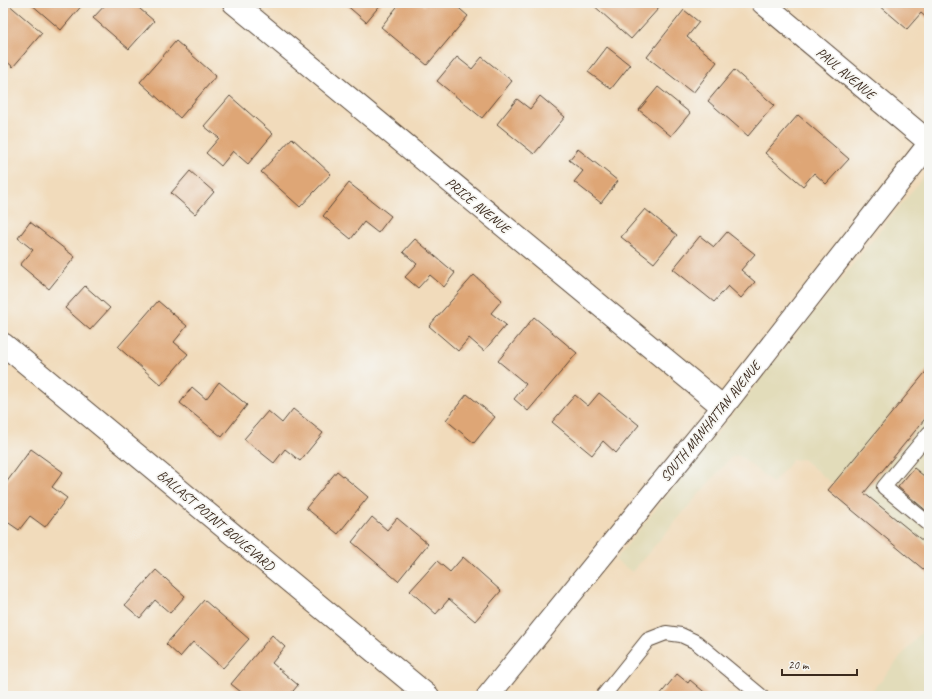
<svg xmlns="http://www.w3.org/2000/svg" width="932" height="699" viewBox="0 0 932 699" font-family="Caveat,sans-serif">
	<rect width="100%" height="100%" fill="#f6f6f2"/>
	<filter id="ink" filterUnits="userSpaceOnUse"><feTurbulence type="fractalNoise" baseFrequency=".025" numOctaves="2"/><feDisplacementMap in="SourceGraphic" scale="8" xChannelSelector="R" yChannelSelector="G"/><feConvolveMatrix kernelMatrix="1 2 1 2 8 2 1 2 1" color-interpolation-filters="sRGB"/></filter>
	<filter id="wash" filterUnits="userSpaceOnUse"><feTurbulence type="fractalNoise" baseFrequency=".012" numOctaves="4" result="noise"/><feDisplacementMap in="SourceGraphic" scale="16" xChannelSelector="R" yChannelSelector="G"/><feGaussianBlur stdDeviation="0.9" result="paint"/><feColorMatrix in="noise" values="0 0 0 0 0 0 0 0 0 0 0 0 0 0 0 0 0 1.4 0 .05"/><feComposite in="paint" operator="in"/></filter>
	<g filter="url(#wash)">
		<rect width="100%" height="100%" fill="#f1dbbb"/>
		<g fill="#e2dcba">
			<polygon points="929,170 929,565 803,459 792,460 773,483 743,458 737,455 730,458 632,572 615,560"/>
			<polygon points="929,623 929,696 868,696"/>
		</g>
		<g id="blocks">
			<g fill="#dea676">
				<polygon points="7,3 42,33 13,67 3,58 3,7"/>
				<polygon points="30,3 84,3 61,30"/>
				<polygon points="107,3 133,3 154,21 129,49 93,18"/>
				<polygon points="344,3 382,3 366,22"/>
				<polygon points="400,3 420,3 424,6 426,3 453,3 468,16 427,65 381,27"/>
				<polygon points="591,3 654,3 659,8 631,39"/>
				<polygon points="880,3 929,3 929,20 921,13 907,29 879,5"/>
				<polygon points="684,10 699,22 687,37 717,62 693,93 647,57"/>
				<polygon points="176,41 216,76 180,118 140,82"/>
				<polygon points="607,47 630,65 611,89 588,72"/>
				<polygon points="457,57 472,69 482,57 512,81 482,118 437,81"/>
				<polygon points="734,70 774,105 748,136 708,101"/>
				<polygon points="658,87 690,113 671,136 639,110"/>
				<polygon points="230,96 273,134 248,164 233,151 221,166 206,153 219,138 204,126"/>
				<polygon points="540,96 565,117 534,154 497,124 517,99 530,109"/>
				<polygon points="798,115 849,159 826,184 814,173 803,186 765,153"/>
				<polygon points="292,138 331,174 300,207 261,172"/>
				<polygon points="578,149 618,181 601,203 574,182 583,171 569,160"/>
				<polygon points="190,171 214,192 195,214 171,193"/>
				<polygon points="349,183 391,216 378,233 364,222 351,239 323,216"/>
				<polygon points="645,209 677,235 654,263 621,237"/>
				<polygon points="30,222 75,257 49,289 20,265 33,250 18,238"/>
				<polygon points="727,232 755,254 741,270 755,282 741,298 728,286 714,302 673,269 700,236 714,247"/>
				<polygon points="415,239 455,273 444,287 430,275 418,288 405,277 417,264 403,252"/>
				<polygon points="474,275 502,300 491,313 506,325 484,351 469,338 458,351 429,326"/>
				<polygon points="85,286 110,308 90,330 65,308"/>
				<polygon points="158,301 187,326 174,342 188,354 161,385 118,347"/>
				<polygon points="534,317 577,353 528,411 514,399 526,384 498,361"/>
				<polygon points="929,368 929,414 864,493 929,546 929,574 828,490"/>
				<polygon points="219,382 247,405 222,437 180,403 192,387 206,399"/>
				<polygon points="599,393 639,425 616,453 603,441 592,455 552,422 575,395 588,406"/>
				<polygon points="467,394 495,417 474,443 446,420"/>
				<polygon points="293,409 323,433 300,461 285,449 274,463 244,439 268,411 282,423"/>
				<polygon points="31,449 63,472 52,487 67,498 45,527 30,516 19,530 3,519 3,487"/>
				<polygon points="914,468 929,480 929,513 898,487"/>
				<polygon points="337,471 368,497 338,534 306,508"/>
				<polygon points="372,517 387,530 397,518 428,544 398,581 352,542"/>
				<polygon points="463,557 501,591 475,621 449,599 436,614 410,591 437,561 450,572"/>
				<polygon points="156,570 185,596 170,613 155,600 140,618 125,605"/>
				<polygon points="204,600 249,639 223,668 193,642 180,657 166,644"/>
				<polygon points="272,635 285,647 272,663 298,685 289,696 246,696 231,684"/>
				<polygon points="677,674 688,683 690,680 709,696 659,696"/>
			</g>
		</g>
	</g>
	<g filter="url(#ink)">
		<use href="#blocks" fill-opacity="0" stroke="#564536" stroke-width="1"/>
		<g fill="none" stroke-linecap="round" stroke-linejoin="round">
			<defs>
				<g id="service">
					<polyline points="929,433 884,487 929,524"/>
					<polyline points="603,696 648,640 666,633 681,635 696,642 761,696"/>
				</g>
				<g id="minor">
					<polyline points="234,3 723,407"/>
					<polyline points="763,3 929,142"/>
					<polyline points="3,344 428,696"/>
				</g>
				<polyline id="tertiary" points="488,696 723,407 929,144"/>
			</defs>
			<use href="#service" stroke="#564536" stroke-width="16"/>
			<use href="#minor" stroke="#564536" stroke-width="24"/>
			<use href="#tertiary" stroke="#564536" stroke-width="24"/>
			<use href="#service" stroke="#fff" stroke-width="14"/>
			<use href="#minor" stroke="#fff" stroke-width="22"/>
			<use href="#tertiary" stroke="#fff" stroke-width="22"/>
		</g>
	</g>
	<g text-anchor="middle" stroke-width="3.5" stroke-linejoin="round" paint-order="stroke">
		<g font-size="14" fill="#3b2a1e" stroke="#f6f6f2">
			<text transform="translate(846 73) rotate(40)" y="5">PAUL AVENUE</text>
			<text transform="translate(478 205) rotate(40)" y="5">PRICE AVENUE</text>
			<text transform="translate(710 421) rotate(-51)" y="5">SOUTH MANHATTAN AVENUE</text>
			<text transform="translate(216 520) rotate(40)" y="5">BALLAST POINT BOULEVARD</text>
		</g>
	</g>
	<rect width="932" height="699" fill="none" stroke="#f6f6f2" stroke-width="16"/>
	<path d="M782 669v6h75v-6" fill="none" stroke="#3b2a1e" stroke-width="2"/>
	<text x="788" y="669" font-size="12" fill="#3b2a1e" stroke="#f6f6f2" stroke-width="3" paint-order="stroke">20 m</text>
</svg>
